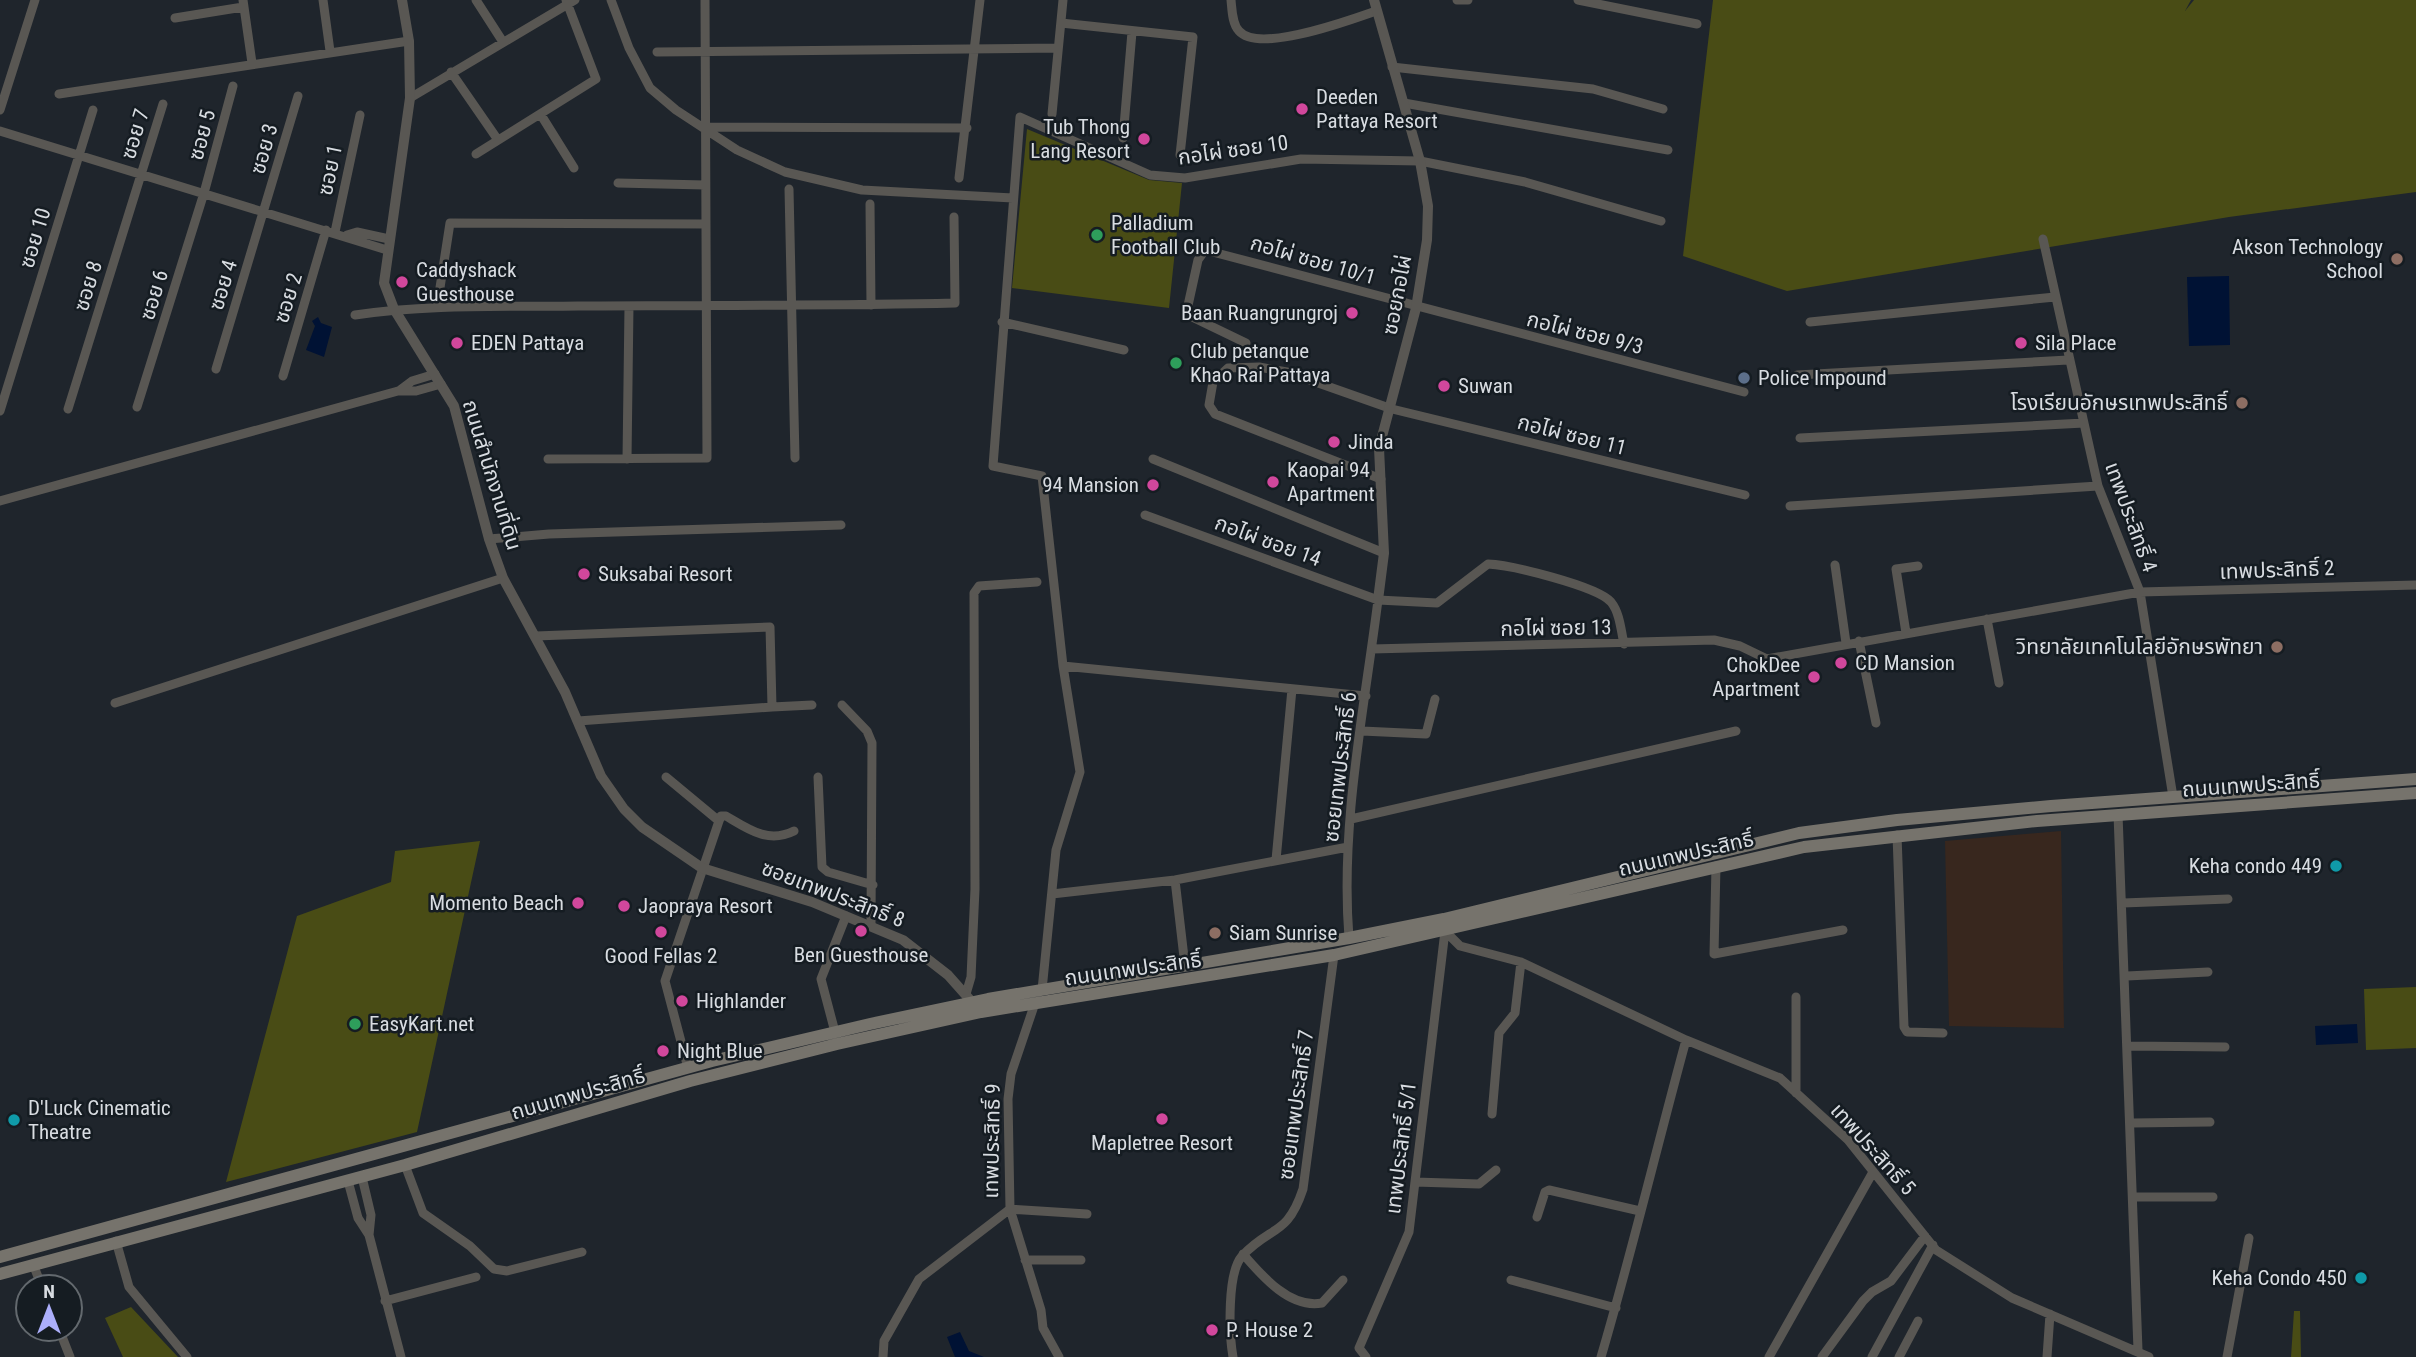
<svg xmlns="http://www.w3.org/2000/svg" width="2416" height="1357" font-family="'Roboto Condensed','Noto Sans Thai',sans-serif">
<rect width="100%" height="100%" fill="#1f252c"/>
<!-- commercial -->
<path fill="#38271e" d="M 2061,831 L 2064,1028 L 1949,1026 L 1945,841 Z"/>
<!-- green -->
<path fill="#494c15" d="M 1713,0 L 2191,0 L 2185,11 L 2194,0 L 2416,0 L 2416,192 L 2229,217 L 1787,291 L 1683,256 Z
M 1027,129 L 1149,180 L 1182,183 L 1169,308 L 1012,288 Z
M 480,841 L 417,1132 L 226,1182 L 297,916 L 391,882 L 395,851 Z
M 2416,987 L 2416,1048 L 2366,1050 L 2364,989 Z
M 131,1307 L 178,1357 L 123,1357 L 105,1318 Z
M 2294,1311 L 2300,1311 L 2301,1357 L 2291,1357 Z"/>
<!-- water -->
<path fill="#001234" d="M 2229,276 L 2230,345 L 2189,346 L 2187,277 Z
M 318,317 L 321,323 L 332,327 L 324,357 L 306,350 L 315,326 L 312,321 Z
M 2357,1024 L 2358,1043 L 2316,1045 L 2315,1026 Z
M 960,1332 L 969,1351 L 984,1357 L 955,1357 L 947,1337 Z"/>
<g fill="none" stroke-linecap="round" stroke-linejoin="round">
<!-- minor -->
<path stroke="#595753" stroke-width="9" d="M 243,0 L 252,63
M 323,0 L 330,51
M 476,0 L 503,42
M 611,0 L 629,48 L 650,88 L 676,110 L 737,150 L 785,172 L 862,190 L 1013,198
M 1231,0 C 1232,9 1232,24 1239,31 C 1259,54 1350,20 1376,11
M 1457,0 L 1468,0
M 1578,0 L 1697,24
M 175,18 L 243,7
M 1061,23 L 1193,37 L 1180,155
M 657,52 L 1058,48
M 1392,67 L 1593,89 L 1663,109
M 451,72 L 498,140
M 59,94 L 409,41
M 410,98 L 575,0
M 1404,103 L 1668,150
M 0,110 L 35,0
M 1052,114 L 1063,0
M 541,115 L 574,168
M 706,127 L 967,128
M 0,131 L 387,250
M 1123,138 L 1132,32
M 476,154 L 596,79 L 566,0
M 959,178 L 980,0
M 618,183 L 705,185
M 789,189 L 795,458
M 870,204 L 871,305
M 335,232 L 360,115
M 347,235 L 357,232 L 389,239
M 2043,239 L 2098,486 L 2140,592 L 2173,797
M 437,307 L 450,223 L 705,224
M 355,315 C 428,304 503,307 578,306 C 704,305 829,306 955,303 L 954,217
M 1002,322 L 1124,350
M 1810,322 L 2055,297
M 1246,343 L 1190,316 L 1187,310 L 1198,260 L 1205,250 L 1744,392
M 216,369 L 298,96
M 1797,375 L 2068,360
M 283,376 L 326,230
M 400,390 L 412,381 L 435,374
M 137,407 L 204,193 L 233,86
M 68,409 L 163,104
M 0,411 L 93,110
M 1800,438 L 2084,423
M 548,459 L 707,458 L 705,0
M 627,459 L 629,306
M 1153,459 L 1384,553
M 1381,479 L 1215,414 L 1209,405 L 1213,382 L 1228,368 L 1259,367 L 1287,372 L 1392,409 L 1745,495
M 0,501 L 398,391 L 416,391 L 441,384
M 1790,506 L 2098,486
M 1145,515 L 1378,600 L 1437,603 L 1488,564 C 1511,565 1597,586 1611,602 C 1620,613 1621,631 1624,644
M 489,539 L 549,534 L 841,525
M 1835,565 L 1846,643
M 1987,619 L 1999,683
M 1906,633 L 1896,569 L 1918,566
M 536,636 L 770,627 L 772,707 L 578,721
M 1859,641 L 1876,723
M 1372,649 L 1714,640 L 1740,646 L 1767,659 L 2140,592 L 2416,585
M 1063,666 L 1366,696
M 115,703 L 503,578
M 842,705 L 867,731 L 872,743 L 871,926
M 772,707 L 812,705
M 1362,731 L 1426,734 L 1435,699
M 666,777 L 719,821
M 818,777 L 822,867 L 828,872 L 873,885
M 2118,814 L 2138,1350
M 1351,819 L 1736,731
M 1897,835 L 1904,1027 L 1907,1032 L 1943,1033
M 1276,860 L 1292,689
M 1716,866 L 1714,954 L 1843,930
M 1175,880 L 1185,966
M 1052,894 L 1175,880 L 1348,847
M 2123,903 L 2228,899
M 1445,931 L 1460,946 L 1521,962 L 1686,1040 L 1780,1078 L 1848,1140 L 1936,1250 L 2012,1298 L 2149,1357
M 1349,938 C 1340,826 1364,711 1378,600
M 2127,976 L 2208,972
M 1042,990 L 1056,850 L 1080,772 L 1063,666 L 1042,476 L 993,466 L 1020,117 L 1150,175 L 1185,178 L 1301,159 L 1420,161 L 1525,182 L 1661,221
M 966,994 L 971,977 L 975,889 L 974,593 L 979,586 L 1037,582
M 1035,1003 L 1011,1074 L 1008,1099 L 1010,1209 L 1041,1310 L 1043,1328 L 1059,1357
M 835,1032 L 821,979 L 846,916
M 2129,1046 L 2225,1047
M 688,1068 L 665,981 L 719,821 L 721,816 L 726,816 C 748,829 768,844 794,831
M 1796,1093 L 1796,997
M 1492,1114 L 1499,1033 L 1515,1013 L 1521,962
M 2132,1123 L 2210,1122
M 405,1165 L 423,1213 L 470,1246 L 494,1269 L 507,1271 L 582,1252
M 362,1177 L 371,1215 L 369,1235
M 348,1181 L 358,1218 L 369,1235 L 401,1357
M 1415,1182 L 1479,1184 L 1496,1170
M 2135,1197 L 2213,1197
M 1010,1209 L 1087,1214
M 1537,1217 L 1545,1192 L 1549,1190 L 1640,1211
M 116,1241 L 129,1287 L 187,1357
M 1243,1254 C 1262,1276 1290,1309 1322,1303 L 1343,1280
M 1025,1260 L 1081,1260
M 33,1264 L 42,1287
M 1511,1280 L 1616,1308
M 385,1301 L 476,1277
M 59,1329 L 70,1357
M 883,1357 L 884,1341 L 919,1279 L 1010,1209
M 1233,1357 C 1229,1334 1227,1273 1242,1256 C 1271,1225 1287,1237 1303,1189 L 1334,955
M 1366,1357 L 1359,1348 L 1409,1232 L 1445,931
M 1601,1357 C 1632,1252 1657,1146 1686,1040
M 1769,1357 L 1873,1172
M 1822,1357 L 1863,1301 L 1872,1292 L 1891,1281 L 1925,1236
M 1872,1357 L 1933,1245
M 1899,1357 L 1918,1321
M 2047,1357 L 2050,1314
M 2227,1357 L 2249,1238"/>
<!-- tertiary -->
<path stroke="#595753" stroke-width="10" d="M 402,0 L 409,41 L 410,98 L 384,283 L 394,309 L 454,406 L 489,539 L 503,578 L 565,692 L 601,776 L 624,809 L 642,827 L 702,868 L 812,902 L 903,940 L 948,975 L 972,1002
M 1374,0 L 1420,161 L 1428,206 L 1427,240 L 1416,308 L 1379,448 L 1384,553 L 1378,600"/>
<!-- secondary -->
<path stroke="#76736c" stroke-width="12" d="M 0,1257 L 712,1061 L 870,1024 L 988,999 L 1349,938 L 1444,919 L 1799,833 L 1897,820 L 2051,806 L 2416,779
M 0,1274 L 405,1165 L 690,1081 L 837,1044 L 981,1012 L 1334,955 L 1804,847 L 2037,821 L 2416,793"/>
</g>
<!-- markers -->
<g fill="#d1479c" stroke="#151c22" stroke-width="2.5">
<circle cx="1302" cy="109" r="7"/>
<circle cx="1144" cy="139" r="7"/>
<circle cx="402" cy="282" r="7"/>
<circle cx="1352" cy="313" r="7"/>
<circle cx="457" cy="343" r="7"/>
<circle cx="2021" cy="343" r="7"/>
<circle cx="1444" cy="386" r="7"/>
<circle cx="1334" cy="442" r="7"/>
<circle cx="1273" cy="482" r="7"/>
<circle cx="1153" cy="485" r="7"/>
<circle cx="584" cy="574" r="7"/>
<circle cx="1841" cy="663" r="7"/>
<circle cx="1814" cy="677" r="7"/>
<circle cx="578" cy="903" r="7"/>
<circle cx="624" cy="906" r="7"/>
<circle cx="861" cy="931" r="7"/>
<circle cx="661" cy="932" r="7"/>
<circle cx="682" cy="1001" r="7"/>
<circle cx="663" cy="1051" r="7"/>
<circle cx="1162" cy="1119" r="7"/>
<circle cx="1212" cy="1330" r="7"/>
</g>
<g fill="#2e9e5b" stroke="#151c22" stroke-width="2.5">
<circle cx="1097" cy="235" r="7"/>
<circle cx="1176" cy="363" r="7"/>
<circle cx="355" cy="1024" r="7"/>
</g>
<g fill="#8d6e63" stroke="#151c22" stroke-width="2.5">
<circle cx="2397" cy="259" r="7"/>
<circle cx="2242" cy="403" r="7"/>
<circle cx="2277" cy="647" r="7"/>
<circle cx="1215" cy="933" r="7"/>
</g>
<circle fill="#5c6f8a" stroke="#151c22" stroke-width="2.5" cx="1744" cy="378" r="7"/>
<g fill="#0f9aa8" stroke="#151c22" stroke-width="2.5">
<circle cx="2336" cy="866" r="7"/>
<circle cx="14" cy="1120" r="7"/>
<circle cx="2361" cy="1278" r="7"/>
</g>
<g text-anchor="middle" stroke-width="5" stroke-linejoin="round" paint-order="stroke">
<!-- poi labels -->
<g font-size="21" fill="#d8dce1" stroke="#151c22" text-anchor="start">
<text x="1316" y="104">Deeden<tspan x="1316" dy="24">Pattaya Resort</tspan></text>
<text x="1130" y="134" text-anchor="end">Tub Thong<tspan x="1130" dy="24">Lang Resort</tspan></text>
<text x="1111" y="230">Palladium<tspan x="1111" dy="24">Football Club</tspan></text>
<text x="2383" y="254" text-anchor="end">Akson Technology<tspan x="2383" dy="24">School</tspan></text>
<text x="416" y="277">Caddyshack<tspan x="416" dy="24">Guesthouse</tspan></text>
<text x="1338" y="320" text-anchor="end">Baan Ruangrungroj</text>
<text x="471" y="350">EDEN Pattaya</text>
<text x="2035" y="350">Sila Place</text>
<text x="1190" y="358">Club petanque<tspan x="1190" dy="24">Khao Rai Pattaya</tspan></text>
<text x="1758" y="385">Police Impound</text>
<text x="1458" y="393">Suwan</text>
<text x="2228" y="410" text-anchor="end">โรงเรียนอักษรเทพประสิทธิ์</text>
<text x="1348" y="449">Jinda</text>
<text x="1287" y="477">Kaopai 94<tspan x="1287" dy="24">Apartment</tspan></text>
<text x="1139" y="492" text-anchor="end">94 Mansion</text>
<text x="598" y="581">Suksabai Resort</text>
<text x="2263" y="654" text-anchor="end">วิทยาลัยเทคโนโลยีอักษรพัทยา</text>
<text x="1855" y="670">CD Mansion</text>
<text x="1800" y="672" text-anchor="end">ChokDee<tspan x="1800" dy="24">Apartment</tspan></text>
<text x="2322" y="873" text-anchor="end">Keha condo 449</text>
<text x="564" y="910" text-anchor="end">Momento Beach</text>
<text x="638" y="913">Jaopraya Resort</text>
<text x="1229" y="940">Siam Sunrise</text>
<text x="861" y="962" text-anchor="middle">Ben Guesthouse</text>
<text x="661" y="963" text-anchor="middle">Good Fellas 2</text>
<text x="696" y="1008">Highlander</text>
<text x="369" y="1031">EasyKart.net</text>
<text x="677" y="1058">Night Blue</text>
<text x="28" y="1115">D'Luck Cinematic<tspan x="28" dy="24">Theatre</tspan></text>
<text x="1162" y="1150" text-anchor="middle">Mapletree Resort</text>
<text x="2347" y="1285" text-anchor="end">Keha Condo 450</text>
<text x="1226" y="1337">P. House 2</text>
</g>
<!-- street labels -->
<g font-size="21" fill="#d8dce1" stroke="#151c22">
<text transform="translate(135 134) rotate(-73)" y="7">ซอย 7</text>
<text transform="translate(202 135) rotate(-75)" y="7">ซอย 5</text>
<text transform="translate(264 149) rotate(-74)" y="7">ซอย 3</text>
<text transform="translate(1233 150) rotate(-8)" y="7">กอไผ่ ซอย 10</text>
<text transform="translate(330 170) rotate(-78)" y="7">ซอย 1</text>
<text transform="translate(35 238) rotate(-73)" y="7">ซอย 10</text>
<text transform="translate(1313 260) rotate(16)" y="7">กอไผ่ ซอย 10/1</text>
<text transform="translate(223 285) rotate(-73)" y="7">ซอย 4</text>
<text transform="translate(88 286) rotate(-73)" y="7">ซอย 8</text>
<text transform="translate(154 295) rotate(-73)" y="7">ซอย 6</text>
<text transform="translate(1397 295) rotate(-79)" y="7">ซอยกอไผ่</text>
<text transform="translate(288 298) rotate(-73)" y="7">ซอย 2</text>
<text transform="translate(1585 333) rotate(14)" y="7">กอไผ่ ซอย 9/3</text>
<text transform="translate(1572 435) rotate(14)" y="7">กอไผ่ ซอย 11</text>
<text transform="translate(492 475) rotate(73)" y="7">ถนนสำนักงานที่ดิน</text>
<text transform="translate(2131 517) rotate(70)" y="7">เทพประสิทธิ์ 4</text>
<text transform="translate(1268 541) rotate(20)" y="7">กอไผ่ ซอย 14</text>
<text transform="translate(2277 570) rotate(-2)" y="7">เทพประสิทธิ์ 2</text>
<text transform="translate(1556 628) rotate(-1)" y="7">กอไผ่ ซอย 13</text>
<text transform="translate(1340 767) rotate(-83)" y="7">ซอยเทพประสิทธิ์ 6</text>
<text transform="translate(2251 785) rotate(-4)" y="7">ถนนเทพประสิทธิ์</text>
<text transform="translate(1686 854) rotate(-13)" y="7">ถนนเทพประสิทธิ์</text>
<text transform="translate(833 894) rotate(21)" y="7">ซอยเทพประสิทธิ์ 8</text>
<text transform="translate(1133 969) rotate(-8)" y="7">ถนนเทพประสิทธิ์</text>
<text transform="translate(578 1094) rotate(-16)" y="7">ถนนเทพประสิทธิ์</text>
<text transform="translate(1296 1105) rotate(-82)" y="7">ซอยเทพประสิทธิ์ 7</text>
<text transform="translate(992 1141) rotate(-89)" y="7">เทพประสิทธิ์ 9</text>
<text transform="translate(1401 1148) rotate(-83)" y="7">เทพประสิทธิ์ 5/1</text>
<text transform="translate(1873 1149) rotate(48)" y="7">เทพประสิทธิ์ 5</text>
</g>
</g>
<!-- north arrow -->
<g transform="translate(49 1308)"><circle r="33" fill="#151c22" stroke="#63696e" stroke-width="2"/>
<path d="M0-5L12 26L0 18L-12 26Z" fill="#acaffb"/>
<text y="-10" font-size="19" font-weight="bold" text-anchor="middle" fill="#d8dce1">N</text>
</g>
</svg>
